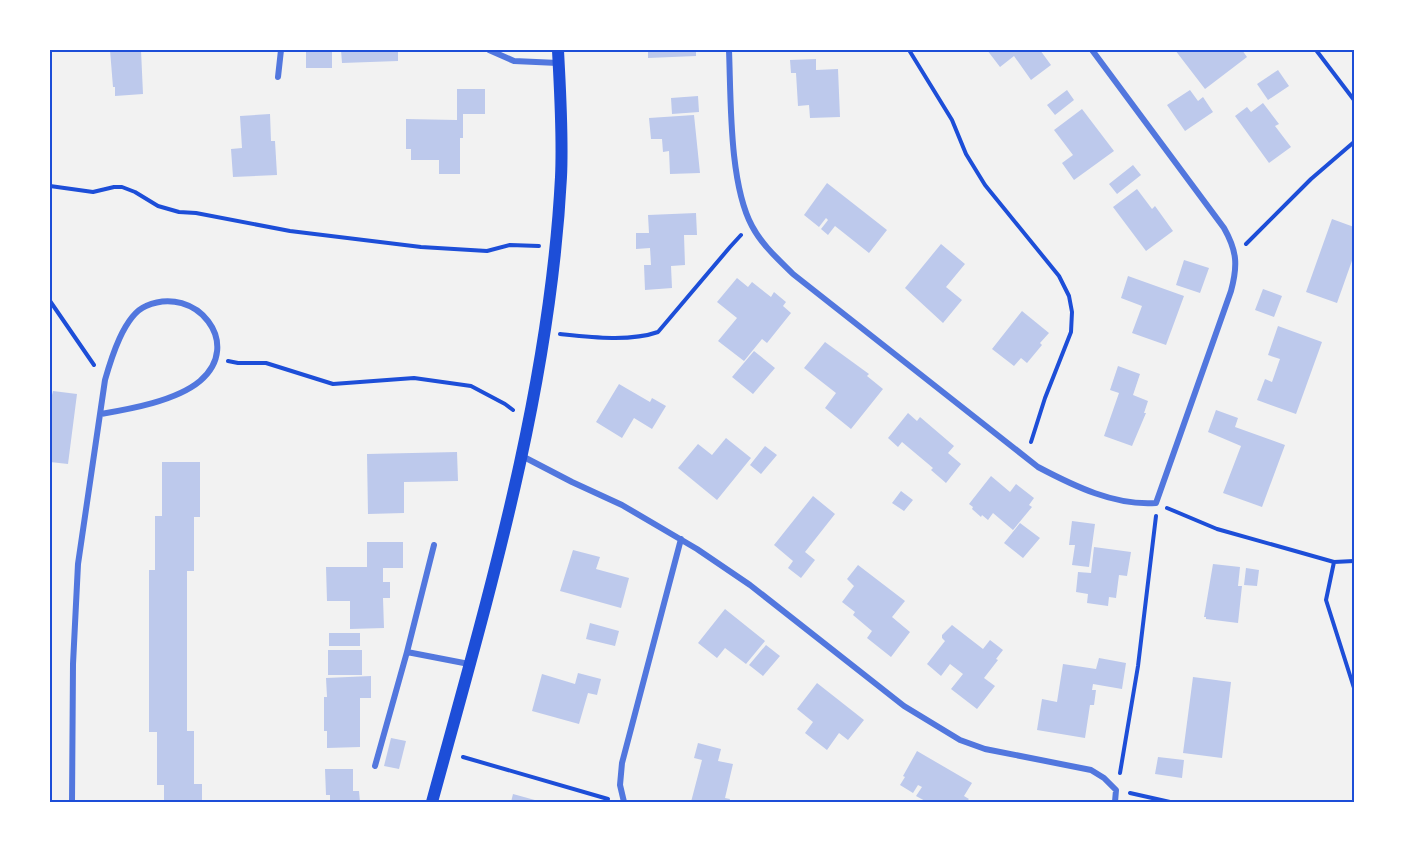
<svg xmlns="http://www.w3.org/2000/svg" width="1404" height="852" font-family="Montserrat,sans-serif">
<rect width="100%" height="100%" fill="#f2f2f2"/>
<!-- building -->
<path fill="#bdc9ec" d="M 110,50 L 141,50 L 143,94 L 115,96 L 115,87 L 113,87 Z
M 306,50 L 332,50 L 332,68 L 306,68 Z
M 341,50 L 398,50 L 398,61 L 342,63 Z
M 648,50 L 696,50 L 696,56 L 648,58 Z
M 987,50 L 1040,50 L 1051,65 L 1031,80 L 1014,56 L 1000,67 Z
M 1175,50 L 1242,50 L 1247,57 L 1205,89 Z
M 816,59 L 816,70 L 838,69 L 840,117 L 810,118 L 809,105 L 798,106 L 796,73 L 791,73 L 790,60 Z
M 1278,70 L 1289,86 L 1268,100 L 1257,84 Z
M 457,89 L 485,89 L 485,114 L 463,114 L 463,138 L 460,138 L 460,174 L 439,174 L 439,160 L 411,160 L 411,149 L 406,149 L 406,119 L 457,120 Z
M 1067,90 L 1074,100 L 1055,115 L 1047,105 Z
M 1190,90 L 1198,101 L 1203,97 L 1213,112 L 1185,131 L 1167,105 Z
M 698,96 L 699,112 L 672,114 L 671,98 Z
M 1263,103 L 1279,124 L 1275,126 L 1291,147 L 1269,163 L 1235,116 L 1247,107 L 1251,112 Z
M 1082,109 L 1114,151 L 1074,180 L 1062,163 L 1073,155 L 1054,130 Z
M 270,114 L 271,141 L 275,141 L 277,175 L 233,177 L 231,149 L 242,148 L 240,116 Z
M 694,115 L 700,173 L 670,174 L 669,151 L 663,152 L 662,139 L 651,139 L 649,118 Z
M 1133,165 L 1141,175 L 1117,194 L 1109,184 Z
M 827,183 L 887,230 L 869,253 L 835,226 L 828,235 L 821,229 L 828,220 L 826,218 L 819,227 L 804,215 Z
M 1137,189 L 1152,209 L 1155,206 L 1173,231 L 1146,251 L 1113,207 Z
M 696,213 L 697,235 L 684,235 L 685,265 L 671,266 L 672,288 L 645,290 L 644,265 L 651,265 L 650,248 L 636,249 L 636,233 L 649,233 L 648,215 Z
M 1332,219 L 1354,227 L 1354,255 L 1337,303 L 1306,292 Z
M 941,244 L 965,264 L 946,287 L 962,300 L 943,323 L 905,288 Z
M 1184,260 L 1209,268 L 1200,293 L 1176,285 Z
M 1128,276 L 1184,296 L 1166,345 L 1132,333 L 1142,306 L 1121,298 Z
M 737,278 L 748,287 L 752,282 L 771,297 L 774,292 L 786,302 L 783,306 L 791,313 L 767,343 L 762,339 L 744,361 L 718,341 L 737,318 L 717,302 Z
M 1263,289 L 1282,296 L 1274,317 L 1255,310 Z
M 1022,311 L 1049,333 L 1040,343 L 1042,345 L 1027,363 L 1021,358 L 1014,366 L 992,349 Z
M 1278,326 L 1322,342 L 1296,414 L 1257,400 L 1265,379 L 1272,382 L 1280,359 L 1268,355 Z
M 825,342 L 869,374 L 867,376 L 883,389 L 851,429 L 825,408 L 836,393 L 804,368 Z
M 754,351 L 775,368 L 753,394 L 732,377 Z
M 1118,366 L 1140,374 L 1133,395 L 1148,401 L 1144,413 L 1146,413 L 1132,446 L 1104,436 L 1119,393 L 1110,390 Z
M 619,384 L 650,402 L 652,398 L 666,406 L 652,429 L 634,418 L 622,438 L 596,422 Z
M 53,391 L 77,394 L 68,464 L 50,462 L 50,394 L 52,395 Z
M 1216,410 L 1238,418 L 1235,427 L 1285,445 L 1262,507 L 1223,493 L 1241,446 L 1208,432 Z
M 908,413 L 917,421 L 920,417 L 954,446 L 948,453 L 961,464 L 946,483 L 931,470 L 933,468 L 902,442 L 898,447 L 888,438 Z
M 726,438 L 751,458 L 717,500 L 678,468 L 698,444 L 712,455 Z
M 765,446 L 777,455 L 761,474 L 750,465 Z
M 457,452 L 458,481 L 404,482 L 404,513 L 368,514 L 367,454 Z
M 162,462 L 200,462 L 200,517 L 194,517 L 194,571 L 187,571 L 187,731 L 194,731 L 194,784 L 202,784 L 202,802 L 164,802 L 164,785 L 157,785 L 157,732 L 149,732 L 149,570 L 155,570 L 155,516 L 162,516 Z
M 991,476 L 1010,492 L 1016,484 L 1034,498 L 1029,505 L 1032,507 L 1013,530 L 993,513 L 988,520 L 982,515 L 981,517 L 972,509 L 973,507 L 969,504 Z
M 901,491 L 913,500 L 904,511 L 892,503 Z
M 813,496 L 835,514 L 805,552 L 815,560 L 801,578 L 788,568 L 793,561 L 774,545 Z
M 1072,521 L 1095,524 L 1089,567 L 1072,565 L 1075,545 L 1069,545 Z
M 1020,523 L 1040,538 L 1023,558 L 1004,543 Z
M 367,542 L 403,542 L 403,568 L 383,568 L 383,582 L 390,582 L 390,598 L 383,598 L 384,628 L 350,629 L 350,601 L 327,601 L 326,567 L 367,567 Z
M 1094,547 L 1131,552 L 1127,576 L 1119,575 L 1116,598 L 1109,597 L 1108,606 L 1087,603 L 1088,594 L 1076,592 L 1078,572 L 1091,573 Z
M 573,550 L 600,557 L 596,569 L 629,578 L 621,608 L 560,591 Z
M 1213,564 L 1240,567 L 1238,586 L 1242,586 L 1238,623 L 1206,619 L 1206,617 L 1204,617 Z
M 858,565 L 905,601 L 892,617 L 910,632 L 891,657 L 867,638 L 872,631 L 853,615 L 855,612 L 842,602 L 854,586 L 847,579 Z
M 1246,568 L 1259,570 L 1257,586 L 1244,585 Z
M 725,609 L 765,641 L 746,664 L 725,648 L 717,658 L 698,643 Z
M 590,623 L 619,631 L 615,646 L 586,639 Z
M 952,625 L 983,649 L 990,640 L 1003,650 L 996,659 L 998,660 L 984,678 L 995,686 L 977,709 L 951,689 L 963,674 L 950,664 L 941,676 L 927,664 L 945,641 L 942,638 L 942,635 Z
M 329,633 L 360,633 L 360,646 L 329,646 Z
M 766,645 L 780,656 L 763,676 L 749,665 Z
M 328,650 L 362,650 L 362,675 L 328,675 Z
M 1099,658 L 1126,663 L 1122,689 L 1093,684 L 1092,690 L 1096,690 L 1094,705 L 1090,705 L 1085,738 L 1037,730 L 1042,699 L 1057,702 L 1063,664 L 1096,669 Z
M 578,673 L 601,679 L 597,695 L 588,693 L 579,724 L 532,711 L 542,674 L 575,684 Z
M 371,676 L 371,698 L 360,698 L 360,747 L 327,748 L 327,731 L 324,731 L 324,697 L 327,697 L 326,678 Z
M 1193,677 L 1231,682 L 1222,758 L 1183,753 Z
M 817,683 L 864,720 L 848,740 L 839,733 L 827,750 L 805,733 L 813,722 L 797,709 Z
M 391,738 L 406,741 L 399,769 L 384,766 Z
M 698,743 L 721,749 L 718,761 L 733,764 L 725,798 L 730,799 L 729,802 L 691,802 L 702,760 L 694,758 Z
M 917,751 L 972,783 L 964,796 L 969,799 L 966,802 L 927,802 L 916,796 L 922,787 L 918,785 L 913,793 L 900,785 L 905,777 L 903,776 Z
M 1158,757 L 1184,760 L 1182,778 L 1155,774 Z
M 325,769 L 353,769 L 353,791 L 359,791 L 360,802 L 330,802 L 330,795 L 326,795 Z
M 513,794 L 542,802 L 511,802 Z"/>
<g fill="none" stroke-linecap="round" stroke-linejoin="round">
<!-- path -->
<path stroke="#1d4ed8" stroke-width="4" d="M 909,50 L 952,120 L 966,154 L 985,185 L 1059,276 L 1069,296 L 1072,312 L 1071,332 L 1045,398 L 1031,442
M 1316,50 L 1354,100
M 50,186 L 93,192 L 114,187 L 122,187 L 135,192 L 158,206 L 179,212 L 196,213 L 290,231 L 421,247 L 487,251 L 510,245 L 539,246
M 1246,244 L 1311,179 L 1354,142
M 50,301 L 94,365
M 560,334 C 589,337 630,342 658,332 L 730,247 L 741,235
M 228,361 L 238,363 L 266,363 L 333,384 L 414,378 L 471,386 L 505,404 L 513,410
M 1167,508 L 1217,529 L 1334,562
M 1354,561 L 1334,562 L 1326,600 L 1354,688
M 463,757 L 608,799
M 1120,773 L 1138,666 L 1156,516
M 1130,793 L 1170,802"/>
<!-- minor -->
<path stroke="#5277de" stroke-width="6" d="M 489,50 L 514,61 L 558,63
M 729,50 C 731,99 729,183 752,226 C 762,245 778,259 793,274 L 1038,467 C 1074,486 1115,506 1156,503 L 1231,291 C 1238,265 1237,251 1224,228 L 1092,50
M 278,77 L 281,50
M 522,456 L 572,482 L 622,505 L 697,549 L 750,585 L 904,706 L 960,740 L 985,749 L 1091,770 L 1104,778 L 1116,790 L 1115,802
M 407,652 L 434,545
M 375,766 L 407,652 L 469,664
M 72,802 L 73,664 L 78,564 L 105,380 C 111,359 124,315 146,306 C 196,284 244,344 200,381 C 176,401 130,409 101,414
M 624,802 L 620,785 L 622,763 L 681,539"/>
<!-- secondary -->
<path stroke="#1d4ed8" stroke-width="12" d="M 432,802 C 488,597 550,390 561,177 C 563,135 560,91 558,50"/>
</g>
<!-- border -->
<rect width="1404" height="852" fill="none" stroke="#ffffff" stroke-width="102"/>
<rect x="51" y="51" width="1302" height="750" fill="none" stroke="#1d4ed8" stroke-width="2"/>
</svg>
